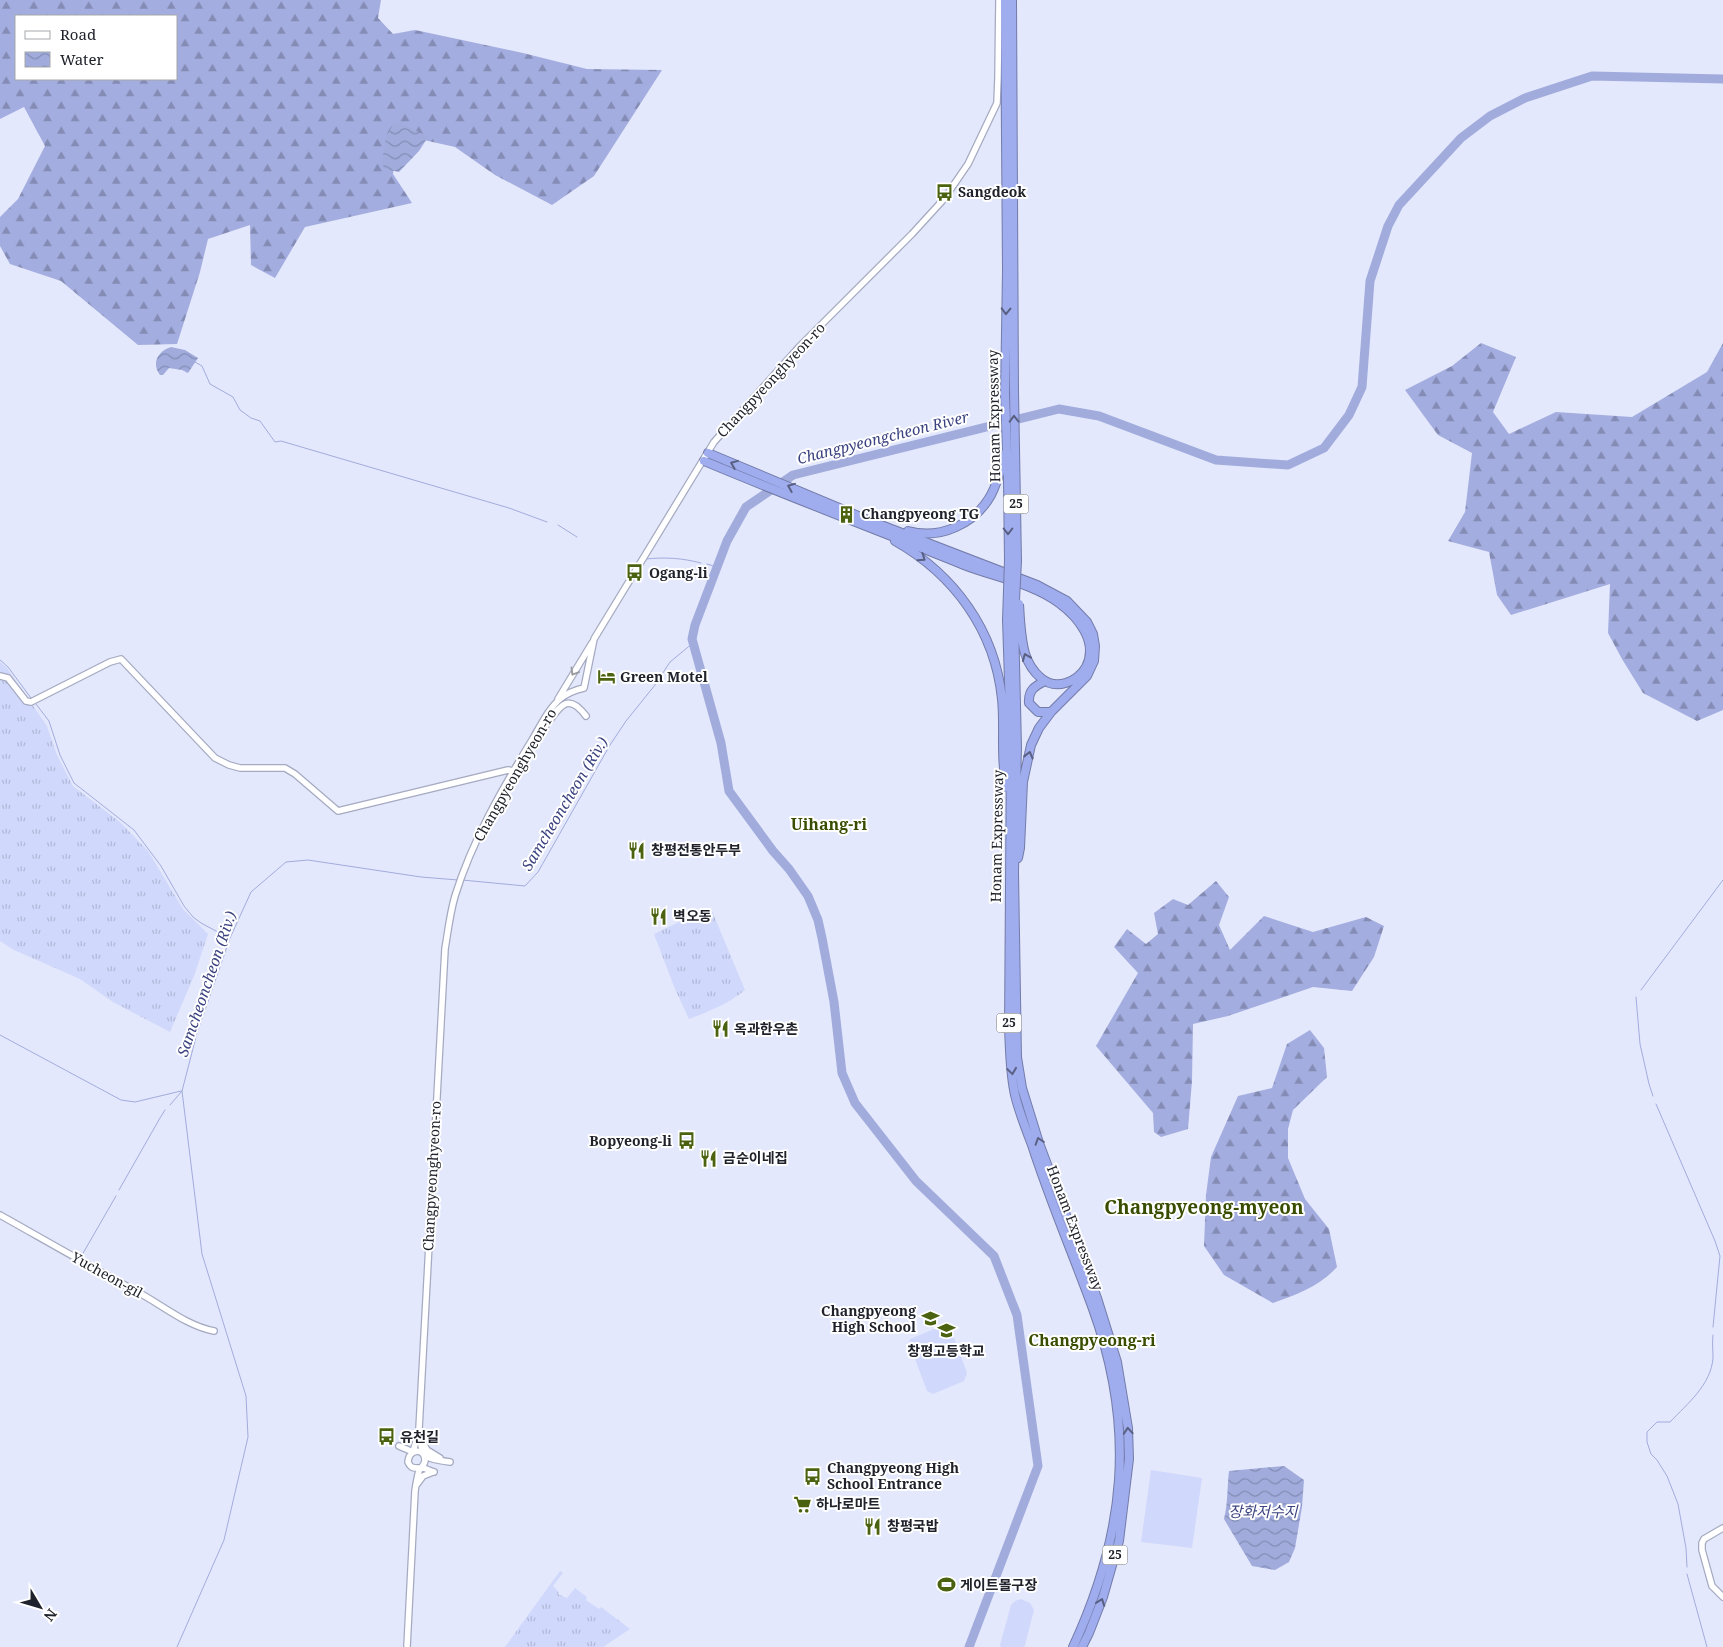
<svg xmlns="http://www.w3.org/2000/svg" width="1723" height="1647" font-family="'Noto Serif','Noto Sans KR',serif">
<defs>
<pattern id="grass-tufts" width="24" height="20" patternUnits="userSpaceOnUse" patternTransform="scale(1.25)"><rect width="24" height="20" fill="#d0d8fc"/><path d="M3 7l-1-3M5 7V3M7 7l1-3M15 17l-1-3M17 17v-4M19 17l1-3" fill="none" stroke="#b2b9d8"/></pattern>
<pattern id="forest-firs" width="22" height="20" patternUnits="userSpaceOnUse" patternTransform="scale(1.25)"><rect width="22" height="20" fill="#a3addf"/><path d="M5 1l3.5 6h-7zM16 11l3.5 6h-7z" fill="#848cb5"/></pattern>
<pattern id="water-waves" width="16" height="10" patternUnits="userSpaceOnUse" patternTransform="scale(1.25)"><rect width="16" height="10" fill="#a1acdd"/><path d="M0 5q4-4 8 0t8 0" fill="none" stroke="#838cb3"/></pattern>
</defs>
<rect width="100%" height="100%" fill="#e4e8fc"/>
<!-- grass -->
<path fill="url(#grass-tufts)" d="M 0,662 L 7,668 L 47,726 L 57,755 L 73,786 L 120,822 L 148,851 L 183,909 L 208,934 L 194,976 L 170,1032 L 113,1002 L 80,979 L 14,950 L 0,941 Z
M 702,911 L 712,911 L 745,990 C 728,1004 710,1011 689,1019 L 675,989 L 654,934 Z
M 560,1571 L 563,1573 L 553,1586 L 559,1592 L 558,1594 L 567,1598 L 575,1588 L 587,1597 L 586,1600 L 599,1609 L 601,1607 L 630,1629 L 603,1647 L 505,1647 Z"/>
<!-- forest -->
<path fill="url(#forest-firs)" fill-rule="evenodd" d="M 0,0 L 381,0 L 378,18 L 393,34 L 415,30 L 523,53 L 587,69 L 662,70 L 594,176 L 552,205 L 495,175 L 455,147 L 397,134 L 393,174 L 412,203 L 305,227 L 275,278 L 251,265 L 250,225 L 208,239 L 200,272 L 177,344 L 138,345 L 61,281 L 10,264 L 0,246 L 0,217 L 18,199 L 45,146 L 24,107 L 0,119 ZM 16,16 L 176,16 L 176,79 L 16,79 Z
M 1481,343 L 1516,357 L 1493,412 L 1509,434 L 1556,412 L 1632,417 L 1707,372 L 1723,343 L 1723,710 L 1697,721 L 1643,693 L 1622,659 L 1608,633 L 1610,584 L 1511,615 L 1497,595 L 1489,552 L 1448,541 L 1465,512 L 1472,453 L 1438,435 L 1405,390 L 1452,366 Z
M 1216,881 L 1229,897 L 1219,925 L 1230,950 L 1264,916 L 1313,932 L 1366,917 L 1384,926 L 1374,957 L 1352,991 L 1313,987 L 1228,1016 L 1193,1024 L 1192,1081 L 1188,1129 L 1161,1137 L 1154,1132 L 1153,1113 L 1096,1046 L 1138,973 L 1114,947 L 1127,929 L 1146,944 L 1158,934 L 1154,913 L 1173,899 L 1188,905 Z
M 1310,1030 L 1324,1048 L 1327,1077 L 1293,1110 L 1288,1129 L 1288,1158 L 1305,1199 L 1329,1229 L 1337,1267 C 1320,1286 1296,1295 1273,1303 L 1224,1275 L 1204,1246 L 1206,1195 L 1211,1157 L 1238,1096 L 1272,1088 L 1287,1044 Z"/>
<!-- garden -->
<path fill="#d0d8fc" d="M 944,1325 L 951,1329 L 967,1373 L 964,1381 L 933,1394 L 927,1391 L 909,1343 L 910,1339 Z
M 1151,1470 L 1202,1478 L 1192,1548 L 1141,1542 Z
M 1021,1599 L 1030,1603 L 1034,1610 L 1025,1645 L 1024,1647 L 1001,1647 L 1000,1645 L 1011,1605 L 1015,1601 Z"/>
<!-- water -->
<path fill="url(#water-waves)" d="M 394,123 L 402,123 L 428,137 L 419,151 L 399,172 L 385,169 L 383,166 L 382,162 L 386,137 Z
M 171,347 L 185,350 L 198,358 L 188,373 L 182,370 L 169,368 L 163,375 L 160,375 C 151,363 158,351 171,347 Z
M 1284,1466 L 1304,1480 L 1302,1507 L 1295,1548 L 1289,1562 L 1275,1570 L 1252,1566 L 1224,1519 C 1228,1503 1227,1487 1229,1471 Z"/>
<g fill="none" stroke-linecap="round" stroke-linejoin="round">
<!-- stream -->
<path stroke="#a1acdd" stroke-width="1" d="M 195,362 L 202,366 L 210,384 L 233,397 L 240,410 L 251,418 L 260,421 L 275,442 L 281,441 L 509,508 L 547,522
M 558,525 L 577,537
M 646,559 C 665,557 682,558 701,563
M 707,564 L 717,567
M 0,660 L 8,667 L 31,698
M 36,704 L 49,721 L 60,755 L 74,783 L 134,830 L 161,866 L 184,906 L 193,917 L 201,923 L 229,938
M 462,880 L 525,886 L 538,872 L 610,745 L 626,721 L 655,685 L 670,662 L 693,643
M 1641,990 L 1723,880
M 1636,997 L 1640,1044 L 1649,1084 L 1653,1096
M 0,1035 L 121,1100 L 135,1102 L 181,1091
M 1656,1104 L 1715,1241 L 1720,1256 L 1713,1327
M 170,1105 L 182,1091
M 119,1190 L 160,1118 L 165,1110
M 82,1255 L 116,1196
M 1687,1567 L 1686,1548 L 1678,1504 L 1667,1476 L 1657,1460 L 1651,1454 L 1647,1442 L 1647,1432 L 1657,1422 L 1670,1422 C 1687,1404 1711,1385 1713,1358 C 1713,1350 1712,1342 1713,1335
M 1687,1574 L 1707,1647
M 177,1647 L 224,1540 L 248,1437 L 246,1396 L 202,1254 L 182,1091 L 197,1033 L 230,938 L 251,892 L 286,862 L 308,860 L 421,877 L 458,880"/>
<!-- river -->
<path stroke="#a1acdd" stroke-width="9" d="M 969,1647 L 1038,1466 L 1017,1315 L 994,1256 L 916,1181 L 855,1103 L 842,1073 L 834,1002 L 822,938 L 818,920 L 808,896 L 789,869 L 773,851 L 729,791 L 721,743 L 692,639 L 695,625 L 727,541 L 746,507 L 793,475 L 1059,409 L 1099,416 L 1216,460 L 1288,465 L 1324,448 L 1349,415 L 1362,387 L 1370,281 L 1388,226 L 1399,205 L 1461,138 L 1490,116 L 1525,98 L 1592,76 L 1723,79"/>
<defs>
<path id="secondary" d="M 0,676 L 8,678 L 26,701 L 31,702 L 110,662 L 121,659 L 215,758 L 229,765 L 240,768 L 285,768 L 295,774 L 338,811 L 508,770 L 514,771
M 558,699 L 592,643
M 540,732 C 556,718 563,685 586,716
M 0,1215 C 48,1242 95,1269 143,1295 C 166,1308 188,1326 214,1331
M 422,1441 L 427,1450 L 440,1458
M 399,1446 L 413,1452 L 418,1434
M 450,1462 C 422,1458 422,1458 419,1429 L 445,949 C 448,931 450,913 455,896 C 472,841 502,789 532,740 C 540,727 548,709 560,699 C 567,693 575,690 584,688 L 594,639 L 714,442 L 800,346 L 912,234 L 944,199 L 968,164 L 997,103 L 998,78 L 999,0
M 417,1484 L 423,1476 L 433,1472
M 1723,1528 L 1704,1539 L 1702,1543 L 1702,1550 L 1712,1586 L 1723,1597
M 407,1647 L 415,1491 C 416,1484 417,1477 419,1471 C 421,1467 425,1465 425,1460 C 425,1448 409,1448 408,1462 C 411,1469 414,1468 422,1468 C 426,1468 430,1471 434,1472"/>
<path id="highway" d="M 1005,0 L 1007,271 L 1005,394 L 1008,482 L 1009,560
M 1012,0 L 1014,391 L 1017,561
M 708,453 L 868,520 L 1037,585 L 1067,601 L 1087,622 L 1093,634 L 1095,646 L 1094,661 L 1087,676 L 1051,712 L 1039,728 L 1031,745 L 1023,782 L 1020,848 L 1018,858
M 704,461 C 790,497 877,530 964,565 C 995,577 1032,583 1059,603 C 1078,617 1099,642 1086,667 C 1077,682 1056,691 1041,678 C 1023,663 1022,642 1020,620
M 908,531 C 940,540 975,524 991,495 C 998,482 1001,468 1005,454
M 895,541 C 955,575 995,631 1002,699 C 1005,728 1000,758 1007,787
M 1007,620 L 1011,742 L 1009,1027 C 1010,1049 1010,1073 1015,1095 C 1019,1112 1026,1129 1032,1145 C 1050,1201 1073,1254 1093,1309 C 1136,1428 1126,1533 1073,1647
M 1014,620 L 1017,747 L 1014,872 L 1017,1057 L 1022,1088 L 1039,1143 L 1097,1298 L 1117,1362 L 1128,1428 L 1129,1459 L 1119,1541 L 1103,1597 L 1089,1633 L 1082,1647
M 1045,681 C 1035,686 1028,690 1029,703 L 1038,712 L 1051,712"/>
</defs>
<!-- secondary casing -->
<use href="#secondary" stroke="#a5aac1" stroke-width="8"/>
<!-- highway casing -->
<use href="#highway" stroke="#737ca9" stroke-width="10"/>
<!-- secondary -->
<use href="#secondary" stroke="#fff" stroke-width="5.5"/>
<!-- highway -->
<use href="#highway" stroke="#9faced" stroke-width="8"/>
<defs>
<path id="highway-bridge" d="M 1019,604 L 1020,620
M 1007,620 L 1009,560
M 1014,620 L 1017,561"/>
</defs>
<!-- highway-bridge casing -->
<use href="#highway-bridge" stroke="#737ca9" stroke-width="10" stroke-linecap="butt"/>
<!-- highway-bridge -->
<use href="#highway-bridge" stroke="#9faced" stroke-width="8"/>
</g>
<!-- one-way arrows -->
<defs><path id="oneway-chevron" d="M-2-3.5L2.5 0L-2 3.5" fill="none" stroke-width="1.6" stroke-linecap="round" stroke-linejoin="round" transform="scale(1.25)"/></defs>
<g stroke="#596082">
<use href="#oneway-chevron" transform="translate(1006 311) rotate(91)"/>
<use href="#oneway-chevron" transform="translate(1014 419) rotate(-91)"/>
<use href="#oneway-chevron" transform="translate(734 464) rotate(-158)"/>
<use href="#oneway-chevron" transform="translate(791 487) rotate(-158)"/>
<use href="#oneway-chevron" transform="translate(1008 531) rotate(90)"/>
<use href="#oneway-chevron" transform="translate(922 558) rotate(35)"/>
<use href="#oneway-chevron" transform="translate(1026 657) rotate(-112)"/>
<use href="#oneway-chevron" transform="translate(1029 755) rotate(-76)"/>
<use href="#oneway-chevron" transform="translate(1012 1071) rotate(82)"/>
<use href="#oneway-chevron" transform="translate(1039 1141) rotate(-108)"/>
<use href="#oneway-chevron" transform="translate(1128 1431) rotate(-94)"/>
<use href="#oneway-chevron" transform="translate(1101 1602) rotate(-70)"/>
</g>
<use stroke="#9b9ca0" href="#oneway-chevron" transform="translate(574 672) rotate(121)"/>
<!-- icons -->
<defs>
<symbol id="bus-bare" viewBox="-9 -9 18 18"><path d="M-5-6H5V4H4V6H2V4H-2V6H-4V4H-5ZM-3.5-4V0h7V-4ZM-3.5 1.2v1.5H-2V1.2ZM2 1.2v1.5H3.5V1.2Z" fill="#4b6311" stroke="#fff" stroke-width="2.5" paint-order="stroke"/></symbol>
<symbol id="building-bare" viewBox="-9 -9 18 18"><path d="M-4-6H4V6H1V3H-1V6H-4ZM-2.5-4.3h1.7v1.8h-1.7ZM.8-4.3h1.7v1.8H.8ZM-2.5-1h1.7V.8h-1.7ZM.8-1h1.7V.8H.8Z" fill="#4b6311" stroke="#fff" stroke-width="2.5" paint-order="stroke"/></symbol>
<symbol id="hotel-bare" viewBox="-9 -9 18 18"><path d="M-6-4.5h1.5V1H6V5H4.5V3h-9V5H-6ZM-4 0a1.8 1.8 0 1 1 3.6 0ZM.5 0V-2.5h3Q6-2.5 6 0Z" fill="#4b6311" stroke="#fff" stroke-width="2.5" paint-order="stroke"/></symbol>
<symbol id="restaurant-bare" viewBox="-9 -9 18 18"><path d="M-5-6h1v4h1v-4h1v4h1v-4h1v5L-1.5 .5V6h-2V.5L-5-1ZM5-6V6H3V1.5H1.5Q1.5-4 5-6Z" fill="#4b6311" stroke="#fff" stroke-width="2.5" paint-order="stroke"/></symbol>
<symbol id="school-bare" viewBox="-9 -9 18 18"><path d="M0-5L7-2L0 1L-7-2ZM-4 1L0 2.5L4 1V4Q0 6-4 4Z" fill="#4b6311" stroke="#fff" stroke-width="2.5" paint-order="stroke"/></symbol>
<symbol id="supermarket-bare" viewBox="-9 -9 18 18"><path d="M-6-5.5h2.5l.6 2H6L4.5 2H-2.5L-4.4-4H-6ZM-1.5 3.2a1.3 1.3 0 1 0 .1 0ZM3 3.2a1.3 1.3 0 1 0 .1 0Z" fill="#4b6311" stroke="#fff" stroke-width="2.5" paint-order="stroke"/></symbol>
<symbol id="stadium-bare" viewBox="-9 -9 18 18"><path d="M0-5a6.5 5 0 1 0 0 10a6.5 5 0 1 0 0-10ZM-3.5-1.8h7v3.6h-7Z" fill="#4b6311" stroke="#fff" stroke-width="2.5" paint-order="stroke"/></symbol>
</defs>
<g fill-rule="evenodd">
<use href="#bus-bare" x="932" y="180" width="25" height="25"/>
<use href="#building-bare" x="834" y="502" width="25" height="25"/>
<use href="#bus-bare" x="622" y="560" width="25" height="25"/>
<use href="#hotel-bare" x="594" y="664" width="25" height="25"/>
<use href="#restaurant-bare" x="624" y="838" width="25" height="25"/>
<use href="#restaurant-bare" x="646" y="904" width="25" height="25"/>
<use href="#restaurant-bare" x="708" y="1016" width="25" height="25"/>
<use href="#bus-bare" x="674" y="1128" width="25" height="25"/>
<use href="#restaurant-bare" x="696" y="1146" width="25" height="25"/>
<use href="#school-bare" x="918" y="1306" width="25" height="25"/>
<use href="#school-bare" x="934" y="1318" width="25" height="25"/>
<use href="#bus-bare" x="374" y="1424" width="25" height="25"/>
<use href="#bus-bare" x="800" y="1464" width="25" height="25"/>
<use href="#supermarket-bare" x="790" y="1492" width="25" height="25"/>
<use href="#restaurant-bare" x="860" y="1514" width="25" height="25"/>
<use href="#stadium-bare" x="934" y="1572" width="25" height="25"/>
</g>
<g text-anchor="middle" stroke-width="4" stroke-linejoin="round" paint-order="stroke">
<!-- shield labels -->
<g fill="#fff" stroke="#63646b" stroke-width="1">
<rect x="1003.5" y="494.5" width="25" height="19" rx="4"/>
<rect x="996.5" y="1013.5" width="25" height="19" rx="4"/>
<rect x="1102.5" y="1545.5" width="25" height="19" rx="4"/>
</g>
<g font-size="12" font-weight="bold" fill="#20222b">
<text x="1016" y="508">25</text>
<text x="1009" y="1027">25</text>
<text x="1115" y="1559">25</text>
</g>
<!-- poi labels -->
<g font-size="14" font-weight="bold" fill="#20222b" stroke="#fff" text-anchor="start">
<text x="958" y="197">Sangdeok</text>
<text x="861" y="519">Changpyeong TG</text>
<text x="649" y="578">Ogang-li</text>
<text x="620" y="682">Green Motel</text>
<text x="651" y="855">창평전통안두부</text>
<text x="673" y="921">벽오동</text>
<text x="734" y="1034">옥과한우촌</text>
<text x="672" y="1146" text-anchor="end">Bopyeong-li</text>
<text x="723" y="1163">금순이네집</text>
<text x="916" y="1316" text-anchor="end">Changpyeong<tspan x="916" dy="16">High School</tspan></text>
<text x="946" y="1356" text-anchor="middle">창평고등학교</text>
<text x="400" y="1442">유천길</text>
<text x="827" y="1473">Changpyeong High<tspan x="827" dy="16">School Entrance</tspan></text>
<text x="816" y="1509">하나로마트</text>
<text x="887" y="1531">창평국밥</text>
<text x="960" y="1590">게이트볼구장</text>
</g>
<!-- street labels -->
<g font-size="14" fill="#20222b" stroke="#fff">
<text transform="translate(771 380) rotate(-47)" y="5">Changpyeonghyeon-ro</text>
<text transform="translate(994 416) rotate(-91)" y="5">Honam Expressway</text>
<text transform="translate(515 775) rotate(-60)" y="5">Changpyeonghyeon-ro</text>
<text transform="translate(997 836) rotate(-89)" y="5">Honam Expressway</text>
<text transform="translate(432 1176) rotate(-87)" y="5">Changpyeonghyeon-ro</text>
<text transform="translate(1075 1228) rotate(69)" y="5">Honam Expressway</text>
<text transform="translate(107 1275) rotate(29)" y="5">Yucheon-gil</text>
</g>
<!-- water labels -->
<g font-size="15" font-style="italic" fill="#3b4380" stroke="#fff">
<text transform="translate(883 438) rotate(-14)" y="5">Changpyeongcheon River</text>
<text transform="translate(565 804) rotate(-59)" y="5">Samcheoncheon (Riv.)</text>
<text transform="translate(207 984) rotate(-71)" y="5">Samcheoncheon (Riv.)</text>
<text x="1263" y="1517">장화저수지</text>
</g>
<!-- quarter labels -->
<g font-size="16" font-weight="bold" fill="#384d00" stroke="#fff">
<text x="829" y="830">Uihang-ri</text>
<text x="1092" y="1346">Changpyeong-ri</text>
</g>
<!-- district labels -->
<g font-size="19" font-weight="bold" fill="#384d00" stroke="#fff">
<text x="1204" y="1214">Changpyeong-myeon</text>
</g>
</g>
<!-- legend -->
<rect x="15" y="15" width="162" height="65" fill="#ffffff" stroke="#a6a7aa"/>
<rect x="25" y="31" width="25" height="8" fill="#ffffff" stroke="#a6a7aa"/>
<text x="60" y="40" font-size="15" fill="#20222b">Road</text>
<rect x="25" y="52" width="25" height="15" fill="url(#water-waves)" stroke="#a6a7aa"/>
<text x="60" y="65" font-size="15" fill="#20222b">Water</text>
<!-- north arrow -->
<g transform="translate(40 1607) rotate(128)" stroke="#ffffff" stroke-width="4" paint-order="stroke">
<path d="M0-4L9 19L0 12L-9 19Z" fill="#20222b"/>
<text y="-8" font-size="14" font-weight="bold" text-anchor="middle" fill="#20222b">N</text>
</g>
</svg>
